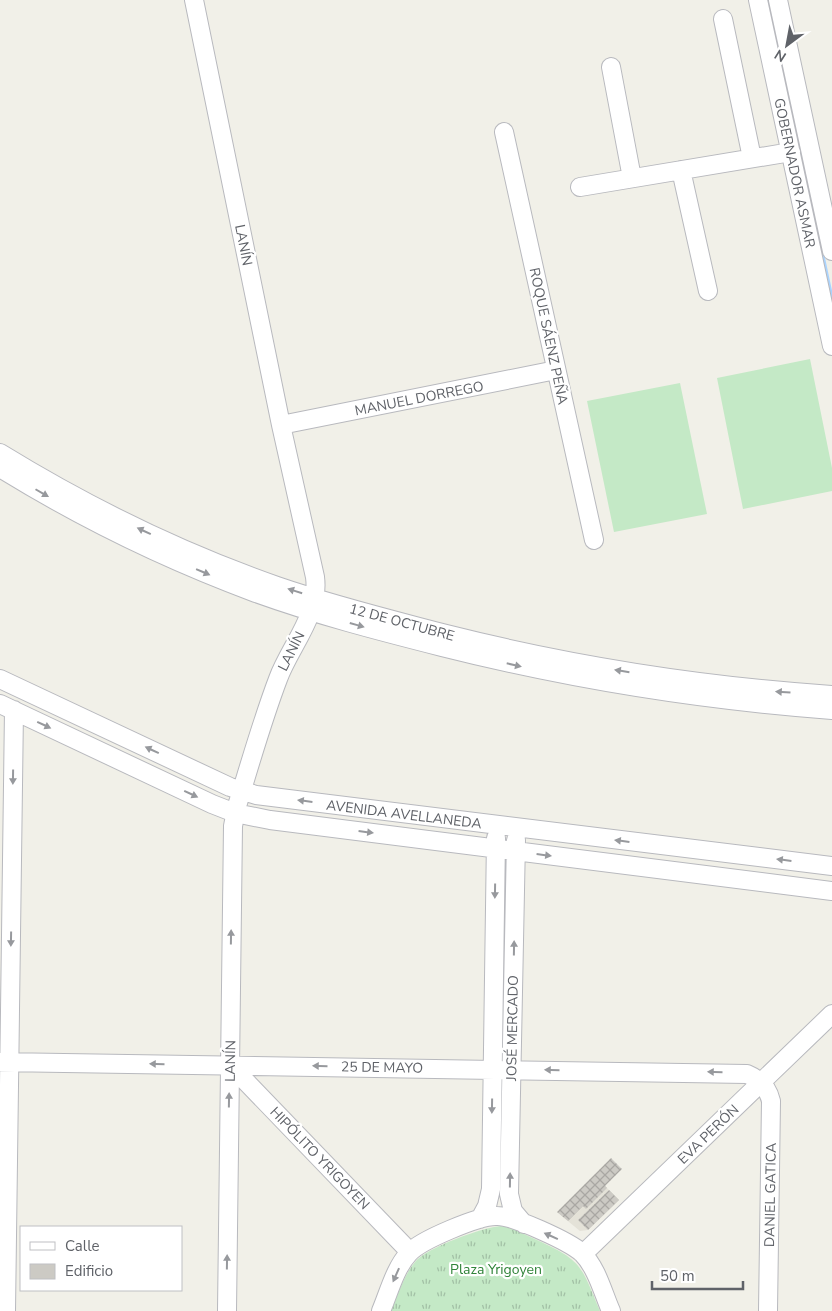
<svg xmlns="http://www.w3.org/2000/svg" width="832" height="1311" font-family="'Nunito Sans',sans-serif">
<defs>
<pattern id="grass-tufts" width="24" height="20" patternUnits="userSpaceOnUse" patternTransform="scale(1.25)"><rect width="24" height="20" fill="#c4e9c6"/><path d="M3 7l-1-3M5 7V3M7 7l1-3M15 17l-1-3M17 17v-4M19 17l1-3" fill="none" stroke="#a2c0a5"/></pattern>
<pattern id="building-cross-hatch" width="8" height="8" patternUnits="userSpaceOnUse" patternTransform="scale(1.25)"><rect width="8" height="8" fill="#cccac4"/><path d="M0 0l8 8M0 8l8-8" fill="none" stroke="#a9a7a3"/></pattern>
</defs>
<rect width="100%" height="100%" fill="#f1f0e8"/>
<!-- education -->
<path fill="#e4e2d8" d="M 594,1175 L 619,1200 L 588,1230 L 580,1231 L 557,1212 Z"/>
<!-- grass -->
<path fill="url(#grass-tufts)" d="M 501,1226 C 514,1228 525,1235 537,1240 C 583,1261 581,1266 600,1311 L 391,1311 C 398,1295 404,1275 415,1262 C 426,1248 483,1227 501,1226 Z"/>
<!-- garden -->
<path fill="#c4e9c6" d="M 810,359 L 832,468 L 832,491 L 743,509 L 717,378 Z
M 680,383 L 707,514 L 614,532 L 587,401 Z"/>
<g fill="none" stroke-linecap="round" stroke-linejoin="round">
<!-- stream -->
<path stroke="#aad4ff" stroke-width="4" d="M 768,0 L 832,300"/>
</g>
<!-- building -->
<path fill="url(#building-cross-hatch)" d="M 611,1158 L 622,1169 L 605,1186 L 607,1188 L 586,1209 L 583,1206 L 568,1221 L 557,1212 Z
M 609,1190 L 619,1200 L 588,1230 L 578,1220 Z"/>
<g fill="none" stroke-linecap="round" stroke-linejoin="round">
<defs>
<path id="minor" d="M 194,0 L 281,425 L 315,577 C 320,615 290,646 278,679 C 262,721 250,764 237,806 L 233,826 L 227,1311
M 758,0 L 832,346
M 778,0 L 832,251
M 723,19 L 752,158
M 611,67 L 632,178
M 504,132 L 594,540
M 681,170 L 708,291
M 580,187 L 791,152
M 281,425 L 556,370
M 0,453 C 88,507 180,552 277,586 C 332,605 389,619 446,634 C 573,666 701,686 832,695
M 0,468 C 81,518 167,560 256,593 C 317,615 379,631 442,647 C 573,680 698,700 832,710
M 0,679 L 230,787 L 256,795 L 832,866
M 0,704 L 212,804 L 235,813 L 270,820 L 832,891
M 516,840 L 509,1194 L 513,1211 L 524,1224
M 0,1062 L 747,1074 C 759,1079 768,1088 771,1101 L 768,1311
M 230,1065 L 410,1252
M 480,1219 L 487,1206 L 491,1189 L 496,838
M 583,1254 L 832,1014
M 6,1311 L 14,710
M 381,1311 C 389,1292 395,1268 409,1253 C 421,1240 478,1216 496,1216 C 512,1215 570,1242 582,1253 C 597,1268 603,1293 611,1311"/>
</defs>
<!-- minor casing -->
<use href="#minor" stroke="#b8b9be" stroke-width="20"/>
<!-- minor -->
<use href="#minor" stroke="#fff" stroke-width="18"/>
</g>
<!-- one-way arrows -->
<defs><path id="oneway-solid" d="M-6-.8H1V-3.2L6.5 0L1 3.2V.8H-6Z" transform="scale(1.25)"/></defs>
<g fill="#97999d">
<use href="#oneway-solid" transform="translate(42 493) rotate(30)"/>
<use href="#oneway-solid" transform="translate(144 531) rotate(-155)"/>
<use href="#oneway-solid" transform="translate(203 572) rotate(23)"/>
<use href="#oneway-solid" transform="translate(295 591) rotate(-163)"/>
<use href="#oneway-solid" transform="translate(357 625) rotate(16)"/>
<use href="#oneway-solid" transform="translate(514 665) rotate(13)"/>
<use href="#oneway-solid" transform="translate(622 671) rotate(-171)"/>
<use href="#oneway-solid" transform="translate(783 692) rotate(-176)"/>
<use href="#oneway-solid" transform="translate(44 725) rotate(25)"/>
<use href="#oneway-solid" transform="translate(152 750) rotate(-155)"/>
<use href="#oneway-solid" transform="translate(13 777) rotate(91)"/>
<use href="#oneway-solid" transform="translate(191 794) rotate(25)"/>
<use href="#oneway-solid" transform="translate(305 801) rotate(-173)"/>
<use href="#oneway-solid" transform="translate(366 832) rotate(7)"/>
<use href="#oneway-solid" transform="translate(622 841) rotate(-173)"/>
<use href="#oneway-solid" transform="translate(544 855) rotate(7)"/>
<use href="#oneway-solid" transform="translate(784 860) rotate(-173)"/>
<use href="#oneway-solid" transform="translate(495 891) rotate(91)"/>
<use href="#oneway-solid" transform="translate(231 937) rotate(-89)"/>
<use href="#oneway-solid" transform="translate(11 939) rotate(91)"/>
<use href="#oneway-solid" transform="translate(514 948) rotate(-89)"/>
<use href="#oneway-solid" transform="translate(157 1064) rotate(-179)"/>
<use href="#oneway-solid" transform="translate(320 1066) rotate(-179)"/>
<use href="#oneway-solid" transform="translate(552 1070) rotate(-179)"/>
<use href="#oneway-solid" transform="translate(715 1072) rotate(-179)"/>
<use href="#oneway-solid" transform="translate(229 1100) rotate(-89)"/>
<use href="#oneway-solid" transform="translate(492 1106) rotate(91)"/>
<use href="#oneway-solid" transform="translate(510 1180) rotate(-89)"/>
<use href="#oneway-solid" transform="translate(551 1236) rotate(-156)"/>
<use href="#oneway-solid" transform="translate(227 1262) rotate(-89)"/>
<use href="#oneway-solid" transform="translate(396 1275) rotate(114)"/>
</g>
<g text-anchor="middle" stroke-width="4.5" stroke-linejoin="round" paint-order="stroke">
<!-- street labels -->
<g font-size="14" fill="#5f6268" stroke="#fff">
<text transform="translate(795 173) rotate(78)" y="5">GOBERNADOR ASMAR</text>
<text transform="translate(244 245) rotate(79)" y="5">LANÍN</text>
<text transform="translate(549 336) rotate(78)" y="5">ROQUE SÁENZ PEÑA</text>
<text transform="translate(419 398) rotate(-11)" y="5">MANUEL DORREGO</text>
<text transform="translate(402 622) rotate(15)" y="5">12 DE OCTUBRE</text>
<text transform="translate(291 651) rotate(-63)" y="5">LANÍN</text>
<text transform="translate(404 814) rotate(7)" y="5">AVENIDA AVELLANEDA</text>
<text transform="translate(512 1028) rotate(-89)" y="5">JOSÉ MERCADO</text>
<text transform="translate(230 1061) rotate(-89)" y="5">LANÍN</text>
<text transform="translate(382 1067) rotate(1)" y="5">25 DE MAYO</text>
<text transform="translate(708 1134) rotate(-44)" y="5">EVA PERÓN</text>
<text transform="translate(320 1158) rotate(46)" y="5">HIPÓLITO YRIGOYEN</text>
<text transform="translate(770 1195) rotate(-89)" y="5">DANIEL GATICA</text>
</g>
<!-- park labels -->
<g font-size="14" fill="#31843a" stroke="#fff">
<text x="496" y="1274">Plaza Yrigoyen</text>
</g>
</g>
<!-- legend -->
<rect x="20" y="1226" width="162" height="65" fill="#ffffff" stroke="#bfc0c3"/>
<rect x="30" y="1242" width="25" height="8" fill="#ffffff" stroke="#bfc0c3"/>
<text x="65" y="1251" font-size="15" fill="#5f6268">Calle</text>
<rect x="30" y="1264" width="25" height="15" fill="#cccac4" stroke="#bfc0c3"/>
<text x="65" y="1276" font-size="15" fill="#5f6268">Edificio</text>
<!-- north arrow -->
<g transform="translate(787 45) rotate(212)" stroke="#ffffff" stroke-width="4" paint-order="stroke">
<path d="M0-4L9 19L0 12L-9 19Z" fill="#5f6268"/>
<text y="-8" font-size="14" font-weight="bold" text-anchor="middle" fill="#5f6268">N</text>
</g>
<!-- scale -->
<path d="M652 1281v8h91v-8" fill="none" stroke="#5f6268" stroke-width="2.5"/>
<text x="660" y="1281" font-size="15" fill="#5f6268" stroke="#ffffff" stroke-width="4" paint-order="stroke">50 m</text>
</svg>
